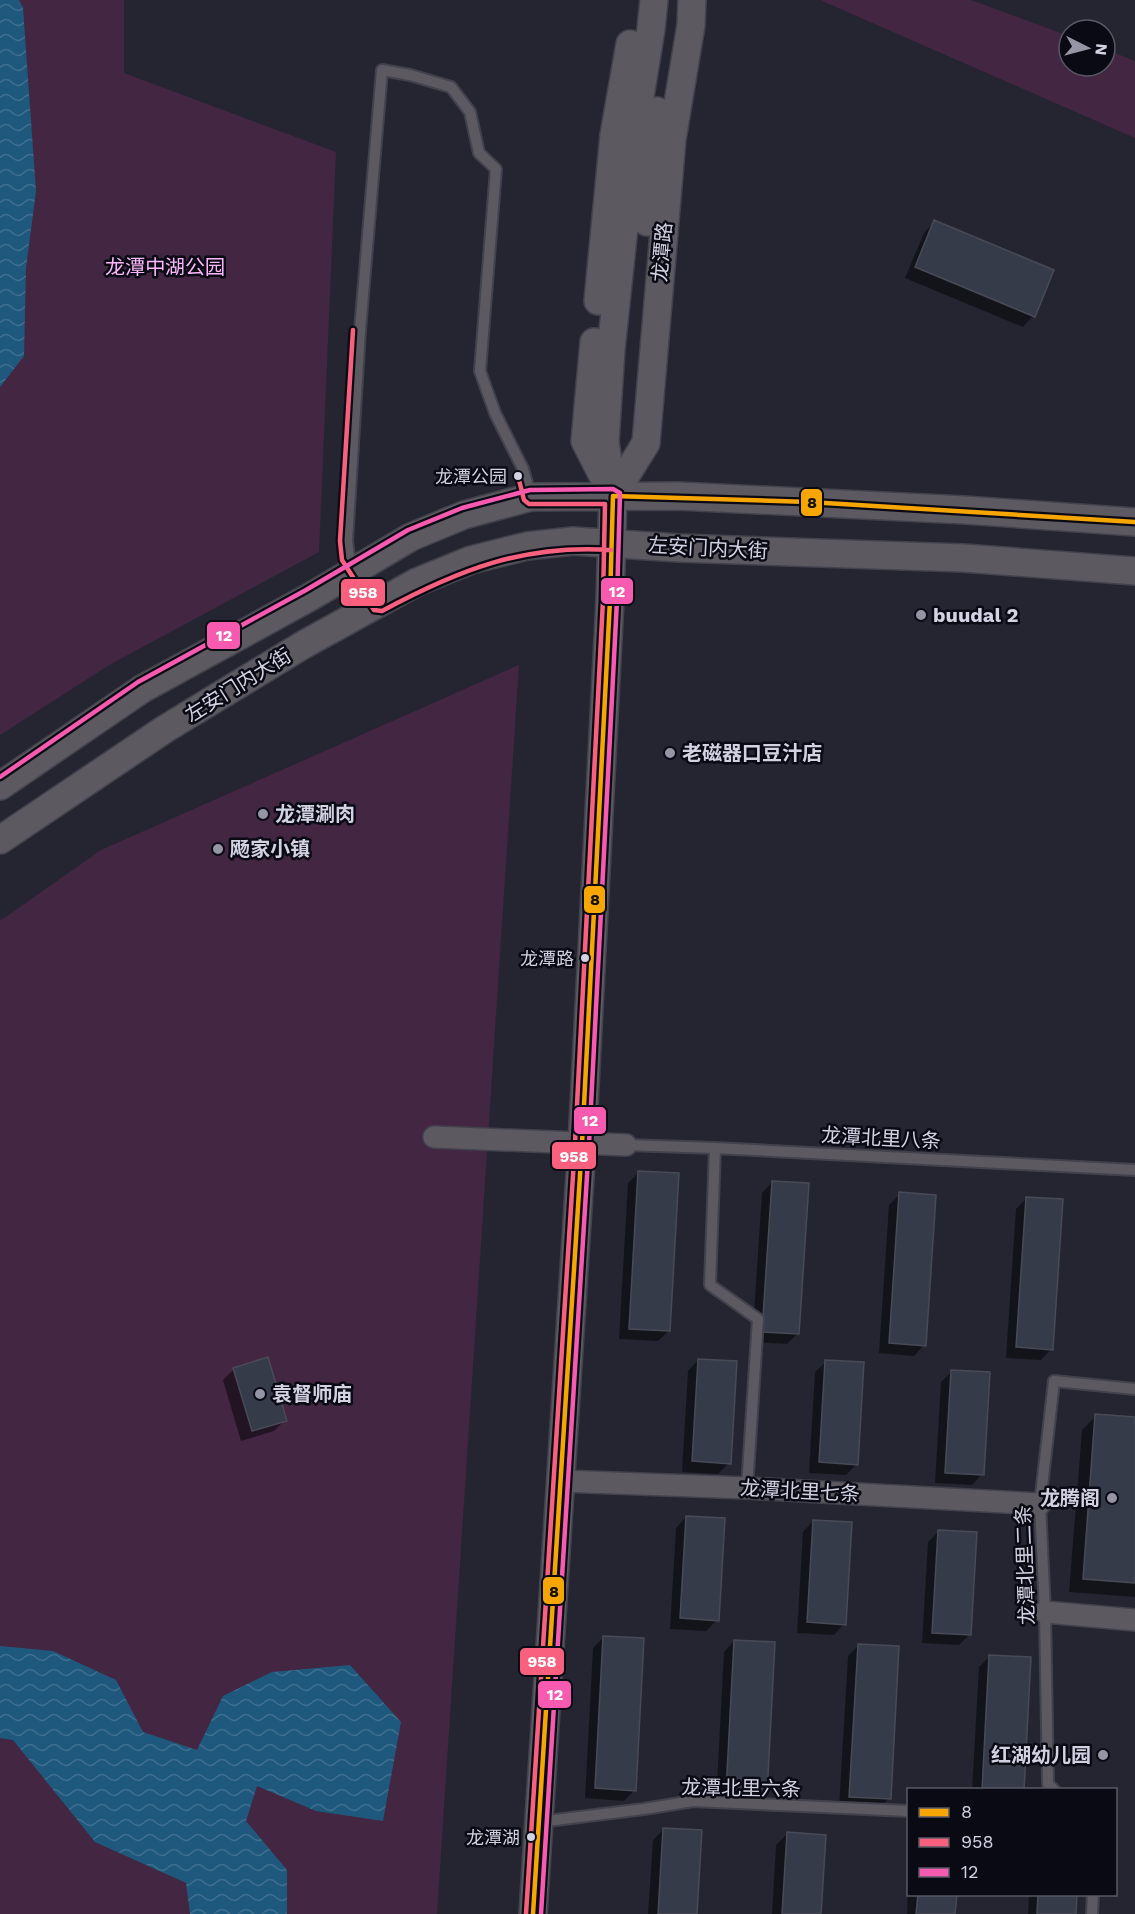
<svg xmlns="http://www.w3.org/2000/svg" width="1135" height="1914" font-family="'Work Sans','Noto Sans SC',sans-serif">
<defs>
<pattern id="water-waves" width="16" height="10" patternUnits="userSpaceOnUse" patternTransform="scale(1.5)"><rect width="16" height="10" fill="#1f587d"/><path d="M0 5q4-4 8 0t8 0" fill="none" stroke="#3f6f8f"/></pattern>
</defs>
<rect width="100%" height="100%" fill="#252531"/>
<!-- park -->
<path fill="#422642" d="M 0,0 L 124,0 L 124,73 L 336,152 L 319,552 L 111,664 L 0,735 Z
M 820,0 L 971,0 L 1069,36 L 1069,66 L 1105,66 L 1105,49 L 1135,61 L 1135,138 Z
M 519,665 L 437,1914 L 0,1914 L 0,921 L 101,850 Z"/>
<!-- water -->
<path fill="url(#water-waves)" d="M 0,0 L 19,0 L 23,8 L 36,191 L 26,268 L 24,356 L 0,387 Z
M 0,1646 L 53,1651 L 116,1680 L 143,1732 L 197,1750 L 223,1696 L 272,1672 L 350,1665 L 401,1722 L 383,1821 L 316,1811 L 257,1786 L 246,1821 L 287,1870 L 287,1914 L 190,1914 L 186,1883 L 95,1842 L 13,1740 L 0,1738 Z"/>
<!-- shadow -->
<path fill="#0007" d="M 934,222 L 1052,271 L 1033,316 L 1023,327 L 905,278 L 924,233 Z
M 639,1172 L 669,1331 L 658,1341 L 619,1339 L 628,1183 Z
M 772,1182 L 798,1333 L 787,1344 L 752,1342 L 762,1193 Z
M 900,1194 L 924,1345 L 914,1356 L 879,1353 L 889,1205 Z
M 1027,1198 L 1051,1349 L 1041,1360 L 1006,1358 L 1016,1209 Z
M 698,1360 L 729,1463 L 718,1474 L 682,1472 L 688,1371 Z
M 826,1362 L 857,1464 L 846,1475 L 809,1473 L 815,1372 Z
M 234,1369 L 285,1420 L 274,1431 L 241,1441 L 223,1380 Z
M 951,1372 L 982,1474 L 972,1485 L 935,1483 L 941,1382 Z
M 1096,1416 L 1135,1419 L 1135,1597 L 1069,1592 L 1082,1430 Z
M 686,1517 L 717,1620 L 706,1631 L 670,1629 L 676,1528 Z
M 813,1521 L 844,1624 L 834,1635 L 797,1633 L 803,1532 Z
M 939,1531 L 970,1634 L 959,1645 L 922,1643 L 928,1542 Z
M 603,1638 L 635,1790 L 624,1801 L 585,1798 L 593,1648 Z
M 734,1641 L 766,1794 L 755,1804 L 716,1802 L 724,1652 Z
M 858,1646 L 889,1798 L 879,1809 L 839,1807 L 848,1656 Z
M 990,1656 L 1022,1790 L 972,1790 L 979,1667 Z
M 664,1829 L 695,1914 L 648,1914 L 653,1840 Z
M 787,1834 L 820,1914 L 772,1914 L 776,1845 Z
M 908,1888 L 908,1894 L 955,1894 L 954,1914 L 907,1914 Z
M 1029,1894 L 1076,1894 L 1074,1914 L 1028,1914 Z"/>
<!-- building -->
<path fill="#363b4a" stroke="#484b55" stroke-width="1.5" d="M 934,220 L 1054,270 L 1035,317 L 915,267 Z
M 638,1171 L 679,1173 L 670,1331 L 629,1329 Z
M 772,1181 L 809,1183 L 799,1334 L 762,1332 Z
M 899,1192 L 936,1195 L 926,1346 L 889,1343 Z
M 1026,1197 L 1063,1199 L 1053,1350 L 1016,1347 Z
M 268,1357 L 287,1421 L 252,1431 L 233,1368 Z
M 698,1359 L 737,1361 L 731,1464 L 692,1461 Z
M 825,1360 L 864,1362 L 858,1465 L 819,1462 Z
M 951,1370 L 990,1372 L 984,1475 L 945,1473 Z
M 1095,1414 L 1135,1417 L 1135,1583 L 1083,1579 Z
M 686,1516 L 725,1518 L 719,1621 L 680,1618 Z
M 813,1520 L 852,1522 L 846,1625 L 807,1622 Z
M 938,1530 L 977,1532 L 971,1635 L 932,1633 Z
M 603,1636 L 644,1638 L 636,1791 L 595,1788 Z
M 734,1640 L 775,1642 L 767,1794 L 726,1792 Z
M 858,1644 L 899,1646 L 891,1799 L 849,1797 Z
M 989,1655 L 1031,1657 L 1024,1790 L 982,1790 Z
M 663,1828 L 702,1830 L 697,1914 L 658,1914 Z
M 787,1832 L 826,1835 L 821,1914 L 782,1914 Z
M 918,1894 L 957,1894 L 955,1914 L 916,1914 Z
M 1038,1894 L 1077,1894 L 1076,1914 L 1037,1914 Z"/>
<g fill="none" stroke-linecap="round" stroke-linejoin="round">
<defs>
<path id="service" d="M 379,603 L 349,557 L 347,541 L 360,330 L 382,70 L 410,75 L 451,87 L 470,112 L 479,153 L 496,169 L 480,371 L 495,413 L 523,469 L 531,497
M 626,1145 L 715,1148 L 1135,1170
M 715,1148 L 710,1285 L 758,1319 L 747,1488
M 1054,1790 L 1048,1784 L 1045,1612 L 1040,1504 L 1054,1381 L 1135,1389
M 539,1822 L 644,1809 L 693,1801 L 908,1811
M 1092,1914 L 1093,1894"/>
<path id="minor" d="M 434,1137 L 626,1145
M 561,1481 L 747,1488 L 1040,1504
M 1045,1612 L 1135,1620"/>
<path id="tertiary" d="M 647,222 L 653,137 L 657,111
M 598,301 L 614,135 L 630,44
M 594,342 L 585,441 L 603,476
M 613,496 L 646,443 L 672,139 L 691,25 L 692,0
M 0,786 L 142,689 L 310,597 L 411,537 L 464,515 L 531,497 L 678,496 L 965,510 L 1135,522
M 0,840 L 165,729 L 303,645 L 417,582 L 471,560 L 527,546 L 573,541 L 679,548 L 963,558 L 1135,571
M 533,1914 L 582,1144 L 610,600 L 613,496 L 605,442 L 611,349 L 634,133 L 651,29 L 654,0"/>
</defs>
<!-- service casing -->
<use href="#service" stroke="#42424d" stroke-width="14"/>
<!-- minor casing -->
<use href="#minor" stroke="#42424d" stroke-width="24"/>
<!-- tertiary casing -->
<use href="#tertiary" stroke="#42424d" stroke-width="30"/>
<!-- service -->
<use href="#service" stroke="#5c5961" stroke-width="10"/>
<!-- minor -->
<use href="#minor" stroke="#5c5961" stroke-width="21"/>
<!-- tertiary -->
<use href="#tertiary" stroke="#5c5961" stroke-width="27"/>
<defs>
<path id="bus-1" d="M 533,1914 L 582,1144 L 610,600 L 613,496 L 809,502 L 1135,522"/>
<path id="bus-2" d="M 353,330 L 340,541 L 342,560 L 374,610 L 382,611 C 458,570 524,544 611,550
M 518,476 L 524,500 L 529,504 L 605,504 L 603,600 L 575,1144 L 526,1914"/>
<path id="bus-3" d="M 0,777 L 138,682 L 306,590 L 408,530 L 462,508 L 530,490 L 613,489 L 620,493 L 617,600 L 589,1144 L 541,1914"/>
</defs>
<!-- bus-1 casing -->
<use href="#bus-1" stroke="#0a0a15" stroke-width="9"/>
<!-- bus-2 casing -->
<use href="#bus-2" stroke="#0a0a15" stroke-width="9"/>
<!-- bus-3 casing -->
<use href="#bus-3" stroke="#0a0a15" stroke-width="9"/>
<!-- bus-1 -->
<use href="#bus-1" stroke="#f7a600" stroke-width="4.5"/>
<!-- bus-2 -->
<use href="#bus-2" stroke="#f8607d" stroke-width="4.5"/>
<!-- bus-3 -->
<use href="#bus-3" stroke="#f75aaf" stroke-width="4.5"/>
</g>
<!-- markers -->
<g fill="#d2d2e3" stroke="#0a0a15" stroke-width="2">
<circle cx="518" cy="476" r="5"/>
<circle cx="585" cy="958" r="5"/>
<circle cx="531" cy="1837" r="5"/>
</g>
<g fill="#9595a5" stroke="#0a0a15" stroke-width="2">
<circle cx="921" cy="615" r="6"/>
<circle cx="670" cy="753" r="6"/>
<circle cx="263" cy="814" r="6"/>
<circle cx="218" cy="849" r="6"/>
<circle cx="260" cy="1394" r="6"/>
<circle cx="1112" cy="1498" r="6"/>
<circle cx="1103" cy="1755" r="6"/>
</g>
<g text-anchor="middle" stroke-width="5" stroke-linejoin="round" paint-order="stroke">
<!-- bus labels -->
<g font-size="18" fill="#d2d2e3" stroke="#0a0a15" text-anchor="end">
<text x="507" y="483">龙潭公园</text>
<text x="574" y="965">龙潭路</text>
<text x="520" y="1844">龙潭湖</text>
</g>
<!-- street labels -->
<g font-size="20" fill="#d2d2e3" stroke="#0a0a15">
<text transform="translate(662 252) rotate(-85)" y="7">龙潭路</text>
<text transform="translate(708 548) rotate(3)" y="7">左安门内大街</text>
<text transform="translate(238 685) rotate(-32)" y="7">左安门内大街</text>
<text transform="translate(881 1138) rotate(3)" y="7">龙潭北里八条</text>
<text transform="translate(800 1491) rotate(3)" y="7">龙潭北里七条</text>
<text transform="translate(1025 1565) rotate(-92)" y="7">龙潭北里二条</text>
<text transform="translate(741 1788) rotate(1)" y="7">龙潭北里六条</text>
</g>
<!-- park labels -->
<g font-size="20" fill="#fbb5f8" stroke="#0a0a15">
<text x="165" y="274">龙潭中湖公园</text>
</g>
<!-- poi labels -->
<g font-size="20" font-weight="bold" fill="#d2d2e3" stroke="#0a0a15" text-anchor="start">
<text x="933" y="622">buudal 2</text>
<text x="682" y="760">老磁器口豆汁店</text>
<text x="275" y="821">龙潭涮肉</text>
<text x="230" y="856">飏家小镇</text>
<text x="272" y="1401">袁督师庙</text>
<text x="1100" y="1505" text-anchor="end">龙腾阁</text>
<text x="1091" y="1762" text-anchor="end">红湖幼儿园</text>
</g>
</g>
<g stroke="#0a0a15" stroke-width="2">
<rect x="800" y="488" width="23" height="29" rx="6" fill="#f7a600"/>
<rect x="600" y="577" width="34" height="28" rx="6" fill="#f75aaf"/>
<rect x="340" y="578" width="46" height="29" rx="6" fill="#f8607d"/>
<rect x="206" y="621" width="35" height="29" rx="6" fill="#f75aaf"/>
<rect x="583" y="885" width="23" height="29" rx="6" fill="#f7a600"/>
<rect x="573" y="1106" width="34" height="29" rx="6" fill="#f75aaf"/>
<rect x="551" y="1141" width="46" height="29" rx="6" fill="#f8607d"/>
<rect x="542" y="1576" width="23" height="29" rx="6" fill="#f7a600"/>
<rect x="519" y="1647" width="46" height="29" rx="6" fill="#f8607d"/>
<rect x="537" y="1680" width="35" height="29" rx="6" fill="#f75aaf"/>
</g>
<g font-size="16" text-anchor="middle" font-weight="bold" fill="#fff">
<text x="617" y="597">12</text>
<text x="363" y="598">958</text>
<text x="224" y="641">12</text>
<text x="590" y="1126">12</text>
<text x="574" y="1162">958</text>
<text x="542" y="1667">958</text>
<text x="555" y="1700">12</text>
</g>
<g font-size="16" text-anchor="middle" font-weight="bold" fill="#111">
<text x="812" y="508">8</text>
<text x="595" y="905">8</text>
<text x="554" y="1597">8</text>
</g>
<!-- legend -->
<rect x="907" y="1788" width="210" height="108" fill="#0a0a15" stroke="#5a5a67" stroke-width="1.5"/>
<rect x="919" y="1808" width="30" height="9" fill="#f7a600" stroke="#5a5a67" stroke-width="1.5"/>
<text x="961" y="1818" font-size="18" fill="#d2d2e3">8</text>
<rect x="919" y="1838" width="30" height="9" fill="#f8607d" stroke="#5a5a67" stroke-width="1.5"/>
<text x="961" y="1848" font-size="18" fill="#d2d2e3">958</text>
<rect x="919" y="1868" width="30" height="9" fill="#f75aaf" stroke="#5a5a67" stroke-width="1.5"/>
<text x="961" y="1878" font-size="18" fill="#d2d2e3">12</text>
<!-- north arrow -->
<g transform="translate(1087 48) rotate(96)"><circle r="28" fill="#0a0a15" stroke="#5a5a67" stroke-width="1.5"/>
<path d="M0-4.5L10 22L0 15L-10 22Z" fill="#9595a5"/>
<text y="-9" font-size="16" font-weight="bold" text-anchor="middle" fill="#d2d2e3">N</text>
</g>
</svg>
